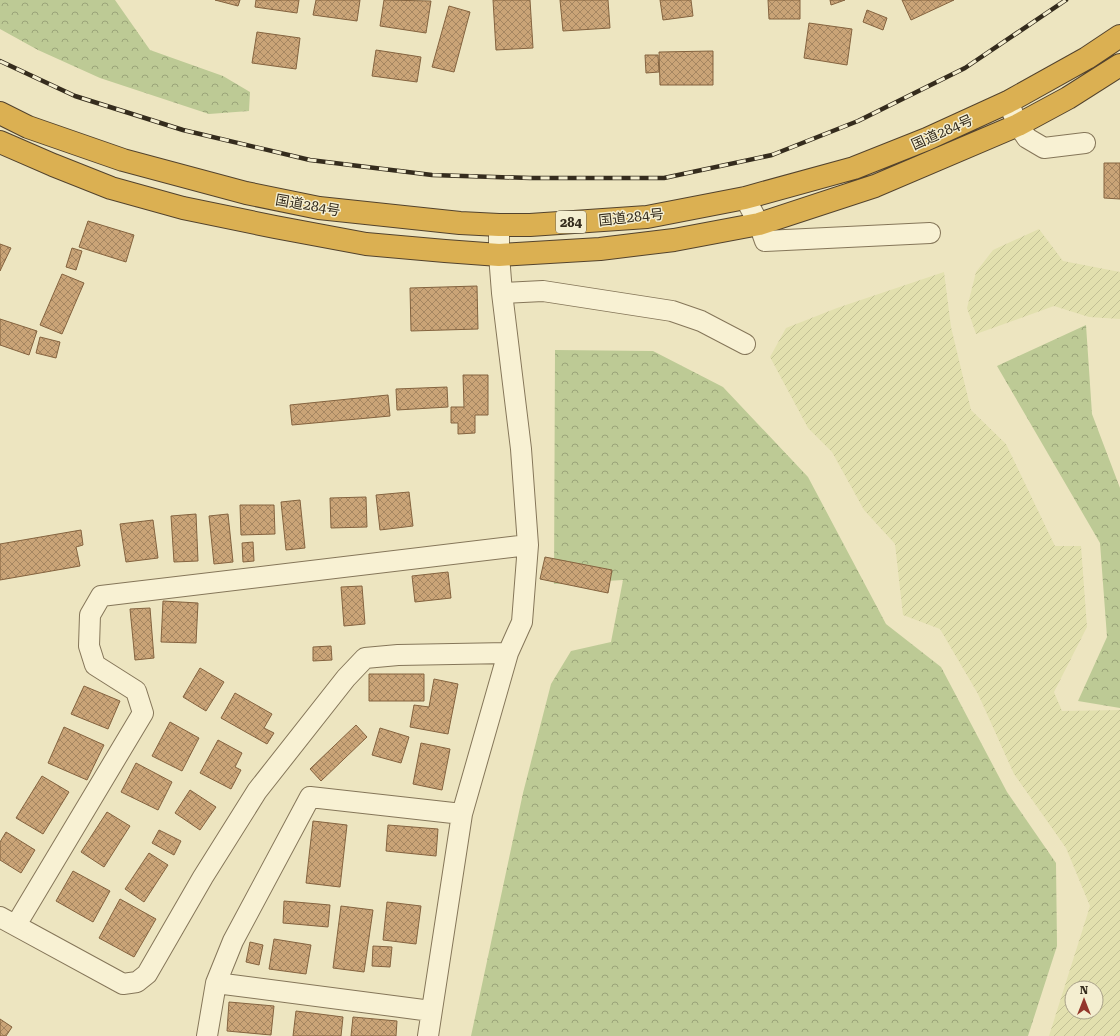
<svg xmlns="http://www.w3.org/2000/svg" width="1120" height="1036" font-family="'Roboto Serif','Noto Sans JP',serif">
<defs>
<pattern id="farmland-furrows" width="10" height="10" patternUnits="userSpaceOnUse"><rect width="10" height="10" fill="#e2e0ae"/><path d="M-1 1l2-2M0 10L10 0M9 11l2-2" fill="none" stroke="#c2c095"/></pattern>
<pattern id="forest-crowns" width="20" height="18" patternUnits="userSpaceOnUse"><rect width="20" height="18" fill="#bdca95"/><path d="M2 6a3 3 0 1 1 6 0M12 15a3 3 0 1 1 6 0" fill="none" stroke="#9aa479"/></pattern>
<pattern id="building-cross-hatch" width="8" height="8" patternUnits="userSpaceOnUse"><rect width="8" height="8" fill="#caa477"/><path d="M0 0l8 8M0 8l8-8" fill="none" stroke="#a58661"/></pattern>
</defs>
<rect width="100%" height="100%" fill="#ede5c0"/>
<!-- farmland -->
<path fill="url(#farmland-furrows)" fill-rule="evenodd" d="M 1039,229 L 1063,261 L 1120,272 L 1120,319 L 1089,317 L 1054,306 L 976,334 L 967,308 L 976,272 L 993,250 Z
M 944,272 L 951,327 L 971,410 L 1006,444 L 1055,546 L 1081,546 L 1087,627 L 1054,692 L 1062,711 L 1120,710 L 1120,1036 L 1049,1036 L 1090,906 L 1066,848 L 1014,774 L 978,694 L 940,629 L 903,615 L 895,544 L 864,510 L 832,452 L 808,428 L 770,357 L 786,328 L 837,308 ZM 1072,988 L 1096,988 L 1096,1012 L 1072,1012 Z"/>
<!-- forest -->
<path fill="url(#forest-crowns)" d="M 0,0 L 115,0 L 150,50 L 223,76 L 250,92 L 249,111 L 209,114 L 100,78 L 38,50 L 0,29 Z
M 1086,325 L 1092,414 L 1120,488 L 1120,708 L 1078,701 L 1107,637 L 1100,543 L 997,366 Z
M 555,350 L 653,351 L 723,387 L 808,477 L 886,624 L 941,667 L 1007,792 L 1056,863 L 1057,946 L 1028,1036 L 471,1036 L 523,793 L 551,684 L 571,651 L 611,642 L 623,580 L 554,584 Z"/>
<!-- building -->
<path fill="url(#building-cross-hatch)" stroke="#84633f" d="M 215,0 L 240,0 L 238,6 Z
M 256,0 L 299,0 L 297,13 L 255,7 Z
M 316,0 L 360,0 L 357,21 L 313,15 Z
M 384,0 L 431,1 L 426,33 L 380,26 Z
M 493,0 L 530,0 L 533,48 L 496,50 Z
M 560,0 L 608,0 L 610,28 L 563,31 Z
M 660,0 L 691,0 L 693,16 L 663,20 Z
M 768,0 L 800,0 L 800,19 L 769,19 Z
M 830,0 L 845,0 L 831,5 Z
M 902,0 L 954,0 L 911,20 Z
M 449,6 L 470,12 L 454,72 L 432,67 Z
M 867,10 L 887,18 L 883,30 L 863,22 Z
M 809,23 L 852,29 L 847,65 L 804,58 Z
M 257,32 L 300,38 L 296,69 L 252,63 Z
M 376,50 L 421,57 L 417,82 L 372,76 Z
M 713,51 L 713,85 L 660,85 L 659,52 Z
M 645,55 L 658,55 L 659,72 L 646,73 Z
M 1104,163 L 1120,163 L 1120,199 L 1104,198 Z
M 88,221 L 134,235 L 126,262 L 79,247 Z
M 0,244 L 11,248 L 0,271 Z
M 72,248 L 82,251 L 76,270 L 66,267 Z
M 62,274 L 84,283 L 62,334 L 40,325 Z
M 477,286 L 478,329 L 411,331 L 410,288 Z
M 0,319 L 37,331 L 29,355 L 0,345 Z
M 40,337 L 60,342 L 56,358 L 36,353 Z
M 463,375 L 488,375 L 488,415 L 475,415 L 475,433 L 458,434 L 458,423 L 451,423 L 451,407 L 464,407 Z
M 447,387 L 448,407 L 397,410 L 396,389 Z
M 388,395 L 390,416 L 292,425 L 290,405 Z
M 409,492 L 413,526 L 380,530 L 376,495 Z
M 366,497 L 367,527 L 331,528 L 330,498 Z
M 300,500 L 305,548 L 286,550 L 281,502 Z
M 240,505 L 274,505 L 275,534 L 241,535 Z
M 196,514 L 198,561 L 174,562 L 171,516 Z
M 228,514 L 233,562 L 214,564 L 209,516 Z
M 153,520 L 158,558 L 126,562 L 120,524 Z
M 81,530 L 83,545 L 76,547 L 80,566 L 0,580 L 0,544 Z
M 253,542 L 254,561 L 243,562 L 242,543 Z
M 545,557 L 612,570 L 608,593 L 540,579 Z
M 448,572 L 451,598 L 415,602 L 412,576 Z
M 362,586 L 365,624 L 344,626 L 341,587 Z
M 163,601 L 198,603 L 196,643 L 161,642 Z
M 150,608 L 154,658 L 135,660 L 130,609 Z
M 331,646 L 332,660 L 313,661 L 313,647 Z
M 200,668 L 224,682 L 206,711 L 183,697 Z
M 369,674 L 424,674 L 424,701 L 369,701 Z
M 434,679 L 458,684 L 448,734 L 410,727 L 414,705 L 429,707 Z
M 84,686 L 120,701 L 108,729 L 71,714 Z
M 235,693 L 272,714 L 264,728 L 274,733 L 267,744 L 221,718 Z
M 170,722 L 199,738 L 182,771 L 152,756 Z
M 356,725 L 367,737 L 321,781 L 310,769 Z
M 64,727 L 104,745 L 87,780 L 48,763 Z
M 380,728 L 409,737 L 401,763 L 372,755 Z
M 218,740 L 242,753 L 235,767 L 241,770 L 231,789 L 200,773 Z
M 421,743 L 450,749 L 442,790 L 413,784 Z
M 136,763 L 172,782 L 158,810 L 121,792 Z
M 42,776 L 69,792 L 43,834 L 16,818 Z
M 190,790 L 216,807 L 200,830 L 175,813 Z
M 107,812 L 130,826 L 104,867 L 81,852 Z
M 313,821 L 347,825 L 340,887 L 306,883 Z
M 388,825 L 438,829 L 436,856 L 386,851 Z
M 159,830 L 181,841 L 174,855 L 152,843 Z
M 6,832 L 35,850 L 21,873 L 0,860 L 0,842 Z
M 149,853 L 168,865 L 144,902 L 125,889 Z
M 73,871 L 110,891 L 93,922 L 56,901 Z
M 120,899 L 156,919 L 134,957 L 99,938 Z
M 284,901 L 330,905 L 328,927 L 283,923 Z
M 387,902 L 421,906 L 416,944 L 383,940 Z
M 341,906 L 373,910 L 364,972 L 333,968 Z
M 274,939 L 311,945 L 306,974 L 269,969 Z
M 250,942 L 263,945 L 259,965 L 246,962 Z
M 373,946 L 392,947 L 390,967 L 372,966 Z
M 229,1002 L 274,1006 L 271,1035 L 227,1031 Z
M 296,1011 L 343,1017 L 341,1036 L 293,1036 Z
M 353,1017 L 397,1021 L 396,1036 L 351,1036 Z
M 0,1019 L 12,1027 L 6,1036 L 0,1036 Z"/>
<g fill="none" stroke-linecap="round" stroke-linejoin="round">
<defs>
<path id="street" d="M 1008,102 L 1018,125 L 1027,138 L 1044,148 L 1085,143
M 745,198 L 759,224 L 765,241 L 930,233
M 502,293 L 543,291 L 672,311 L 701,321 L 745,344
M 0,917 L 123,984 L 137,982 L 147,974 L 203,877 L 257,791 L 346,678 L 365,658 L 398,655 L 508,653
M 16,925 L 143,713 L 136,691 L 95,665 L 89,646 L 90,615 L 101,596 L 528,545
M 216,983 L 431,1011
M 207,1036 L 216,983 L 233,941 L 310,797 L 462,814
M 428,1036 L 462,814 L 508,653 L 522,622 L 528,545 L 521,449 L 502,293 L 499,255 L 499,225"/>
<path id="highway" d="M 0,113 L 28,127 L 123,160 L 246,193 L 319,208 L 460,223 L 499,225 L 530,225 L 647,217 L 745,198 L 854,168 L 927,139 L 1008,102 L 1087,58 L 1120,36
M 0,142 L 53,165 L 111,188 L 183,208 L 275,227 L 366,244 L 445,251 L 499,255 L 600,249 L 674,240 L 759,224 L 875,186 L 1018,125 L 1068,98 L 1120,65"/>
</defs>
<!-- street casing -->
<use href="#street" stroke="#857659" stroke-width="22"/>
<!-- highway casing -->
<use href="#highway" stroke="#53432d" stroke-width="24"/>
<!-- street -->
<use href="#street" stroke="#f8f1d3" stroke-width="20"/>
<!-- highway -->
<use href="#highway" stroke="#dbb052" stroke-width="22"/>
<defs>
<path id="rail" d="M 0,61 L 75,96 L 183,130 L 310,160 L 432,175 L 530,178 L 664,178 L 772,155 L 858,121 L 965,68 L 1066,0"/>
</defs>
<!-- rail casing -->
<use href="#rail" stroke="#352c1d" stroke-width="4.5"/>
<!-- rail -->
<use href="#rail" stroke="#f4eed0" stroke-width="3" stroke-dasharray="9" stroke-linecap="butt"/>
</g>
<g text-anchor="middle" stroke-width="3" stroke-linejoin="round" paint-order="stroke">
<!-- shield labels -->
<rect fill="#f4eed0" stroke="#6e6653" stroke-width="1" x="556" y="211" width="30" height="22" rx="3"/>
<g font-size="13" font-weight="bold" fill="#352c1d">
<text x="571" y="227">284</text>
</g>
<!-- street labels -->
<g font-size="14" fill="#352c1d" stroke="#f4eed0">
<text transform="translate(942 132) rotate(-24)" y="5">国道284号</text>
<text transform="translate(308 205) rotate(10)" y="5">国道284号</text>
<text transform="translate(631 217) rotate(-6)" y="5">国道284号</text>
</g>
</g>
<!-- north arrow -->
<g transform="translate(1084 1000)"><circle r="19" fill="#f4eed0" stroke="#a8a088"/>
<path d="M0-3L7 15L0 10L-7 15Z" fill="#93362a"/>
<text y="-6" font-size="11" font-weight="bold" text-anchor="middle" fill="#352c1d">N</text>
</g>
</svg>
